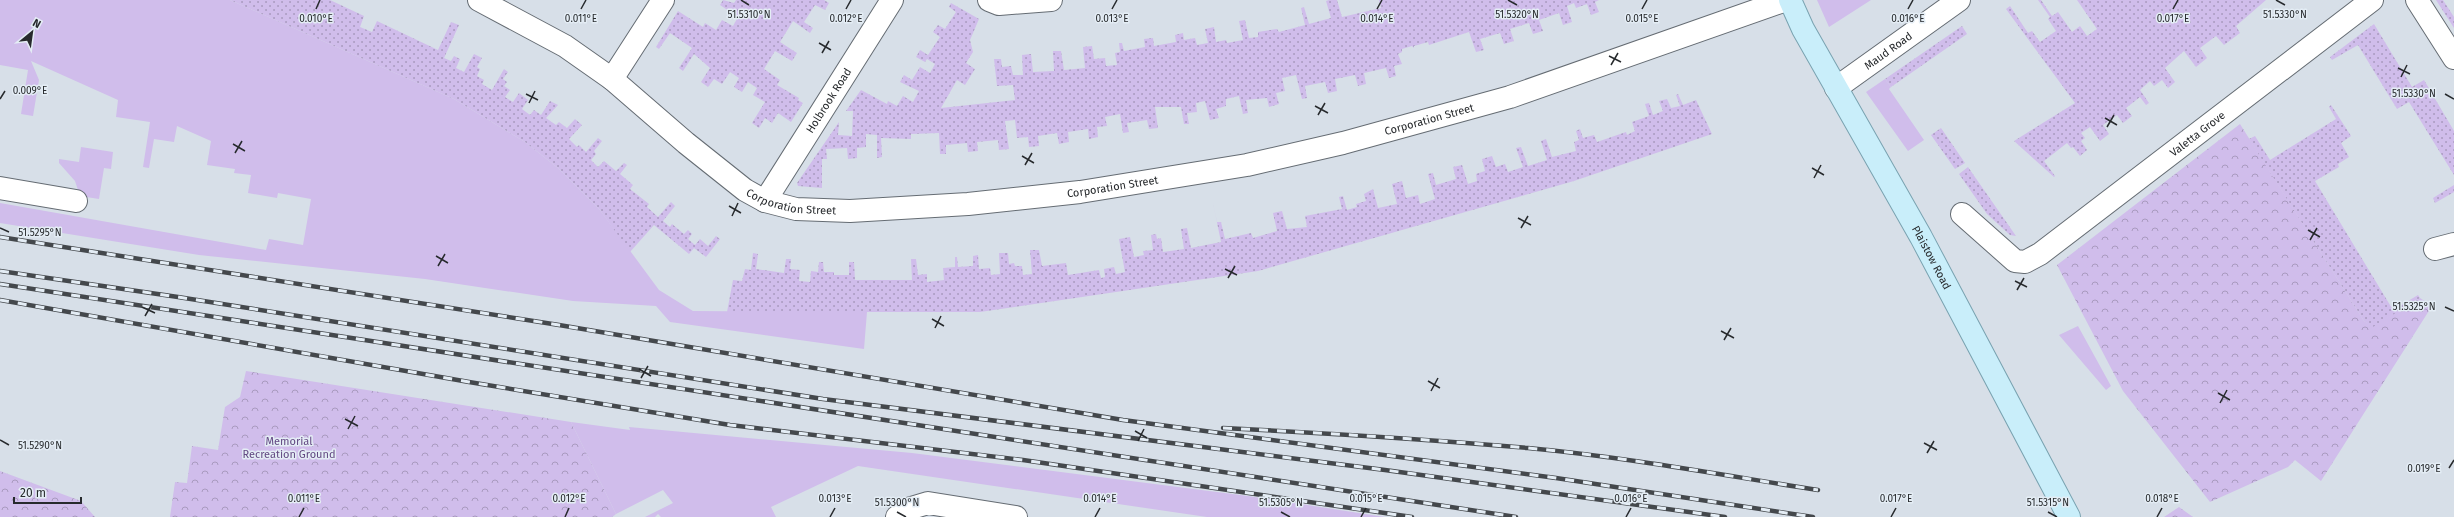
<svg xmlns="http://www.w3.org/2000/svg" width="2454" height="517" font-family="'Fira Sans',sans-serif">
<defs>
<pattern id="forest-crowns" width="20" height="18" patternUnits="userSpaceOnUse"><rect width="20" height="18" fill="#d0bdeb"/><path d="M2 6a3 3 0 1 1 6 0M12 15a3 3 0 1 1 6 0" fill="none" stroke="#a99abf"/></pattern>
<pattern id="garden-dots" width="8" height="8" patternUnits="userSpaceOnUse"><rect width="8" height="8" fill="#d0bdeb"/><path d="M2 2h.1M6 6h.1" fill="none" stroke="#a99abf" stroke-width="1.8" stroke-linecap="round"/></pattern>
</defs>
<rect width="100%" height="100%" fill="#d7dfe8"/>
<!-- grass -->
<path fill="#d0bdeb" d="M 0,0 L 230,0 L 454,99 L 525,142 L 558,168 L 600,210 L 659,290 L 693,311 L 867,312 L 864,349 L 670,322 L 656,306 L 573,301 L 425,279 L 199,255 L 0,223 L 0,203 L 266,250 L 269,239 L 303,245 L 311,199 L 278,193 L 277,198 L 248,193 L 251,175 L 234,173 L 235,169 L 207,165 L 211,141 L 177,126 L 174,142 L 154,139 L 149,168 L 143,167 L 150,122 L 116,117 L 118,100 L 31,61 L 39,80 L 33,116 L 21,114 L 28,70 L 0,65 Z
M 1817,0 L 1871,0 L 1829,27 Z
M 1885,79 L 1891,87 L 1889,89 L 1924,140 L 1908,151 L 1866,92 Z
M 81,147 L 113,152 L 111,169 L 104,168 L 99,199 L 80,196 L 75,181 L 59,163 L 59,159 L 79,162 Z
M 2078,326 L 2111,386 L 2106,390 L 2059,335 Z
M 571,422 L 630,430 L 629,427 L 912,453 L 1248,496 L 1385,517 L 1207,517 L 858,466 L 771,507 L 776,517 L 661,517 L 658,514 L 655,517 L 645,517 L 673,503 L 663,490 L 616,514 Z"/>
<!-- forest -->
<path fill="url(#forest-crowns)" d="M 2240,124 L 2364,321 L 2373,326 L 2420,298 L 2432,306 L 2321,481 L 2295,460 L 2288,467 L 2210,502 L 2123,391 L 2057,265 Z
M 246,371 L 571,422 L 616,514 L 612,517 L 170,517 L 175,482 L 187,483 L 192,446 L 218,450 L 225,407 L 240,397 Z
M 0,471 L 81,501 L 95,517 L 0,517 Z
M 2179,507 L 2193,517 L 2164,517 Z"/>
<!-- garden -->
<path fill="url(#garden-dots)" d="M 230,0 L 330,0 L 364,16 L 360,27 L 372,32 L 377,21 L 438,50 L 451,22 L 459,25 L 444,58 L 451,61 L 454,56 L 460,59 L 456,68 L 464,72 L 474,54 L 482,58 L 477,67 L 480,69 L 477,76 L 484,80 L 482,84 L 492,90 L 504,69 L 508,72 L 503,79 L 507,82 L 504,86 L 510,90 L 505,97 L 513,102 L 519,93 L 528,100 L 522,109 L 530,115 L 534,110 L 541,115 L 550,101 L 558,105 L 546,118 L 556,125 L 559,122 L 567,128 L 575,119 L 582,125 L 569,139 L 577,147 L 579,145 L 586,152 L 598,138 L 602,141 L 594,151 L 596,154 L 591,160 L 598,167 L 604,161 L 616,171 L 624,163 L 627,165 L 620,174 L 633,185 L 630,189 L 649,204 L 647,207 L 658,217 L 671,202 L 675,206 L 663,221 L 670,227 L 672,224 L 684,234 L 688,230 L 692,234 L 688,239 L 695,245 L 700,239 L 708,246 L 716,236 L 720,239 L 706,257 L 694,248 L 689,254 L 654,225 L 630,252 L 600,210 L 558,168 L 525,142 L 454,99 Z
M 723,0 L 734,3 L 736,0 L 824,0 L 829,3 L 825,10 L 815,5 L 804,22 L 813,28 L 810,33 L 793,21 L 780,42 L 797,53 L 792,61 L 775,51 L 764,69 L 780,80 L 777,85 L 799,98 L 798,100 L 803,103 L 791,122 L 778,113 L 772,123 L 765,118 L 759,128 L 752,123 L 765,102 L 753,95 L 757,88 L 748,82 L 742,92 L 734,87 L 739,78 L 730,72 L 722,84 L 714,79 L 708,87 L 701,82 L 710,68 L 694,54 L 683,71 L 679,68 L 692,48 L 670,33 L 659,49 L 656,47 L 678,11 L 703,27 L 705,23 L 716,30 L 722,20 L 733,26 L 738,17 L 720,5 Z
M 1329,0 L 1337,0 L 1342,17 L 1381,8 L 1379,0 L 1599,0 L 1595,2 L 1599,12 L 1591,15 L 1587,4 L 1576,8 L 1574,3 L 1567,6 L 1572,22 L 1563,25 L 1559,13 L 1539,20 L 1543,31 L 1533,34 L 1529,23 L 1510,29 L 1514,41 L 1504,44 L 1500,33 L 1480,39 L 1484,50 L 1476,52 L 1469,32 L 1429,45 L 1428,42 L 1414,46 L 1414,48 L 1412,46 L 1402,49 L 1402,52 L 1398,54 L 1402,64 L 1394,66 L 1396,76 L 1389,78 L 1386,68 L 1364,73 L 1366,84 L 1358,86 L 1355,75 L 1335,79 L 1337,91 L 1328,93 L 1325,82 L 1305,86 L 1307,98 L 1302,99 L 1296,75 L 1282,78 L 1285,91 L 1276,93 L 1279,104 L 1269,107 L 1267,98 L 1246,100 L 1248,113 L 1243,114 L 1239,96 L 1226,99 L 1226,106 L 1216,109 L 1219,118 L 1210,120 L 1205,101 L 1196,103 L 1197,112 L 1187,113 L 1189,124 L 1184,124 L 1181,107 L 1155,107 L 1158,128 L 1149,129 L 1147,120 L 1127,123 L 1129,132 L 1123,133 L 1120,114 L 1105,117 L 1107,126 L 1097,127 L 1098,137 L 1089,139 L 1088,129 L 1068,132 L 1069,142 L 1059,144 L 1057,133 L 1038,136 L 1039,146 L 1029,147 L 1028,137 L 1017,138 L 1015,120 L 1005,121 L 1009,149 L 999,150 L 998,140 L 977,142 L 978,151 L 968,152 L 967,143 L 946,145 L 946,154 L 940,154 L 939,133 L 911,134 L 911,139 L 881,138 L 882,157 L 877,158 L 877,135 L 866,134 L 866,147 L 857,148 L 857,158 L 848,159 L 847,148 L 826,149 L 827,159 L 822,159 L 822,188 L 798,186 L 797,183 L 839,122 L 838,135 L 852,136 L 853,111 L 846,111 L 861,90 L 887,104 L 888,101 L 897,106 L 903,96 L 913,102 L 919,91 L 900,82 L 904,75 L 912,80 L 920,67 L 930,73 L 935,64 L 927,59 L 925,62 L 916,57 L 920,50 L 928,55 L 940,37 L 933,32 L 938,25 L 945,29 L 956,12 L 949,7 L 951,3 L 979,19 L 970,40 L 973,52 L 966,63 L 975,69 L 965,85 L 957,80 L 941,108 L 1015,100 L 1013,85 L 997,86 L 994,59 L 1001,59 L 1002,67 L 1011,66 L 1013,75 L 1023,75 L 1022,55 L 1031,54 L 1033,72 L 1054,71 L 1053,51 L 1061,51 L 1064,70 L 1085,68 L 1083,47 L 1092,46 L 1094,59 L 1105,58 L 1106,66 L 1117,65 L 1115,53 L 1120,52 L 1119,43 L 1122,43 L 1124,51 L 1145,47 L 1144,39 L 1153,38 L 1154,46 L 1176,42 L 1175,35 L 1183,33 L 1184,40 L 1195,38 L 1197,45 L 1208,43 L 1205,29 L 1214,27 L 1216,42 L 1226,40 L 1227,43 L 1243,40 L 1239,21 L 1245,20 L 1249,38 L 1258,37 L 1258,32 L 1277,29 L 1279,32 L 1305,25 L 1301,8 L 1304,7 L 1309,24 L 1331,18 L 1326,1 Z
M 2038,0 L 2041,0 L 2052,16 L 2058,12 L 2072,32 L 2080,26 L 2087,36 L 2097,29 L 2077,0 L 2266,0 L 2236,26 L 2240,33 L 2224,45 L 2216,36 L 2200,48 L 2207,58 L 2196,67 L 2184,51 L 2165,68 L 2175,82 L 2168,88 L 2162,80 L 2154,86 L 2150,81 L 2140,90 L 2149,103 L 2146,105 L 2140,97 L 2126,108 L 2132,116 L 2123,123 L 2117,115 L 2103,125 L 2109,134 L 2100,141 L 2090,127 L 2081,133 L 2085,138 L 2081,141 L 2087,150 L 2080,156 L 2073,147 L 2071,148 L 2067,143 L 2044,161 L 2055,176 L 2054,177 L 2014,141 L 2075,103 L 2006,9 L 2010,6 L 2028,33 L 2032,31 L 2040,42 L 2056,31 L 2048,19 L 2050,17 Z
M 2436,0 L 2443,0 L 2454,17 L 2454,28 Z
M 2374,24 L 2412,87 L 2424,80 L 2454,131 L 2454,175 L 2409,102 L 2397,109 L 2358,45 L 2332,60 L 2330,57 Z
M 1962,26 L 1967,34 L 1891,87 L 1885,79 Z
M 1678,94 L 1683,105 L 1696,100 L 1712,134 L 1574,181 L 1258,271 L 980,312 L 727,312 L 733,280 L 742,281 L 745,269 L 751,270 L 753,253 L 758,254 L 756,269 L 784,273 L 786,259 L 791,259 L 790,269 L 800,270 L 799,281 L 810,282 L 811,271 L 818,272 L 819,262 L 823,262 L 824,272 L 834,272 L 834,275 L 849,275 L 849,262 L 854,262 L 855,280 L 912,280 L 911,259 L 916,259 L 918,275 L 927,274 L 927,282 L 944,280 L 943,268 L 955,267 L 955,257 L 957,257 L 958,267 L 973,266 L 973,256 L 978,255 L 979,269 L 990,268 L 991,275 L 1000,274 L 999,253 L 1008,253 L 1009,264 L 1014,263 L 1015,266 L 1022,266 L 1023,275 L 1032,274 L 1030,250 L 1039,250 L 1042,266 L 1066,263 L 1068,275 L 1099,270 L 1101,278 L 1105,277 L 1104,269 L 1114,267 L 1116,274 L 1125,272 L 1119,239 L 1130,237 L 1134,257 L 1144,255 L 1143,251 L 1153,250 L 1151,235 L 1156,234 L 1157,239 L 1161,238 L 1163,252 L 1184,249 L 1181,229 L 1187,228 L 1191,248 L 1221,242 L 1212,198 L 1217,222 L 1221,222 L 1225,239 L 1251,233 L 1253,238 L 1277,231 L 1273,213 L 1282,211 L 1287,229 L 1307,227 L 1305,216 L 1342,209 L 1339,197 L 1343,196 L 1347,210 L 1357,207 L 1356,204 L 1366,201 L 1364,194 L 1373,189 L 1378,208 L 1397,204 L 1392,184 L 1402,181 L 1406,198 L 1418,195 L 1420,204 L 1435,199 L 1428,174 L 1433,173 L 1436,185 L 1456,179 L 1453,167 L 1462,165 L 1468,184 L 1477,181 L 1476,174 L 1485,171 L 1482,159 L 1492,156 L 1496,167 L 1505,164 L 1508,172 L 1523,167 L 1516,148 L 1521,147 L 1528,166 L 1547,160 L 1541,141 L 1546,139 L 1552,157 L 1576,151 L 1574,142 L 1579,140 L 1576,131 L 1580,129 L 1583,138 L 1594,135 L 1597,142 L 1626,132 L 1627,135 L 1635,131 L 1632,122 L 1649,116 L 1645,104 L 1649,103 L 1653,115 L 1663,111 L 1659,101 L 1667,99 L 1671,108 L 1680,106 L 1676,95 Z
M 2331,105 L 2351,136 L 2341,143 L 2349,157 L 2338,164 L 2339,167 L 2315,181 L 2393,310 L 2418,295 L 2420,298 L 2373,327 L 2364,321 L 2249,139 L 2255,136 L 2270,160 L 2336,119 L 2329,107 Z
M 1941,128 L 1965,163 L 1955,169 L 1931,135 Z
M 1968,167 L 2016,236 L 2010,235 L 1987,214 L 1959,174 Z
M 2454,185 L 2454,192 L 2435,203 L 2433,198 Z"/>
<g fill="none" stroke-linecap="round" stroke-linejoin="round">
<defs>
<g id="street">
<path id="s1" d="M 479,0 L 565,46 L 612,79 L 686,143 L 745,190 L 765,201 L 796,209 L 850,211 L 968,204 L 1080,192 L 1247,165 L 1343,143 L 1510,97 L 1786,0"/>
<path d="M 989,0 L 999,4 L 1051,0"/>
<path d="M 2417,0 L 2454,58"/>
<path d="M 612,79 L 663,0"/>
<path id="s2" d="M 1836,88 L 1959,0"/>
<path d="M 0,188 L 76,201"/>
<path id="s3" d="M 765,201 L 892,0"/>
<path id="s4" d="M 1962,214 L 2015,261 L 2025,262 L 2040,254 L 2372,0"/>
<path d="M 2435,249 L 2454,244"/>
<path d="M 897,517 L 908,509 L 928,503 L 1016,517"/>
</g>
<g id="primary">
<path id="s5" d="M 1790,0 L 1803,29 L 1921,237 L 2069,517"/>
</g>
</defs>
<!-- street casing -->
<use href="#street" stroke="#656c73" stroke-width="24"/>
<!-- primary casing -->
<use href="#primary" stroke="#79a2b0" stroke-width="24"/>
<!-- street -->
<use href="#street" stroke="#fff" stroke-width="22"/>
<!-- primary -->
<use href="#primary" stroke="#c9eefa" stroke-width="22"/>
<defs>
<path id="rail" d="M 0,237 L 559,325 L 1123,420 L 1556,478 L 1813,517
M 0,271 L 178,297 L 823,399 L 1385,470 L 1725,517
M 0,284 L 1516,517
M 0,300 L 469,382 L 730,425 L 1023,460 L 1412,517
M 1223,428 C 1325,433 1426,439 1528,448 C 1625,457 1722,475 1818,490"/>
</defs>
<!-- rail casing -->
<use href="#rail" stroke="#44484c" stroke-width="4.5"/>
<!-- rail -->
<use href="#rail" stroke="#e4edf5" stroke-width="3" stroke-dasharray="9" stroke-linecap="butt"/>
</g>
<!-- ticks -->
<path fill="none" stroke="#272a2d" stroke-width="1.5" d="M 741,0 L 749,5M 1508,0 L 1517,5M 2276,0 L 2285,5M 316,9 L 320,0M 581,9 L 586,0M 846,9 L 851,0M 1112,9 L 1117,0M 1377,9 L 1382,0M 1642,9 L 1647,0M 1908,9 L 1913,0M 2173,9 L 2178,0M 819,43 L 831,50M 822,53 L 829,41M 1609,56 L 1621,62M 1611,65 L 1618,53M 2398,68 L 2410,74M 2401,77 L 2407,65M 526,94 L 538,100M 2445,94 L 2454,99M 0,99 L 5,91M 529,103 L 535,91M 1315,106 L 1328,113M 1318,115 L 1325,103M 2105,118 L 2117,125M 2107,127 L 2114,115M 233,144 L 245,151M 235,153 L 242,141M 1022,156 L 1034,163M 1025,165 L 1032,153M 1812,168 L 1824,175M 1814,178 L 1821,165M 729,206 L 741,213M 732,216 L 738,203M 1518,218 L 1531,225M 0,228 L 9,232M 1521,228 L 1528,216M 2308,230 L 2320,237M 2310,240 L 2317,228M 436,256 L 448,263M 438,266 L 445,254M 1225,269 L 1237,275M 1228,278 L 1235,266M 2015,281 L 2027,287M 2017,290 L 2024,278M 142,307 L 155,313M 2445,307 L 2454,311M 145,316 L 152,304M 932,319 L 944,326M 935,328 L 941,316M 1721,331 L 1734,338M 1724,340 L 1731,328M 639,369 L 651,376M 641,378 L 648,366M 1428,381 L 1440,388M 1431,391 L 1438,378M 2218,393 L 2230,400M 2220,403 L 2227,390M 345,419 L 358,426M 348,429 L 355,416M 1135,431 L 1147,438M 0,440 L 9,445M 1138,441 L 1144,429M 1924,443 L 1937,450M 1927,453 L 1934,441M 2449,468 L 2454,460M 897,512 L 906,517M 1281,512 L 1290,517M 2048,512 L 2057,517M 299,517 L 304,508M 565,517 L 569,508M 830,517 L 835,508M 1095,517 L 1100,508M 1361,517 L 1366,508M 1626,517 L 1631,508M 1891,517 L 1896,508M 2157,517 L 2162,508"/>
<g text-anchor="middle" stroke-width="3" stroke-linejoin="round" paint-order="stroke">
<!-- street labels -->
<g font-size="11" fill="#272a2d" stroke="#e4edf5">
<text dy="4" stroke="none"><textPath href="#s2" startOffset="64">Maud Road</textPath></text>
<text dy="4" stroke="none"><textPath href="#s3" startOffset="119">Holbrook Road</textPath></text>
<text dy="4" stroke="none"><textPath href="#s1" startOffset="1025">Corporation Street</textPath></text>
<text dy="4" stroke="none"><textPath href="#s4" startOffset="296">Valetta Grove</textPath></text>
<text dy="4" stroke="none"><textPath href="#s1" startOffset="701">Corporation Street</textPath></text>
<text dy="4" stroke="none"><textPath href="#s1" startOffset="377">Corporation Street</textPath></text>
<text dy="4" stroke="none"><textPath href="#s5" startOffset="294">Plaistow Road</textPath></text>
</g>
<!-- park labels -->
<g font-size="11" fill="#634983" stroke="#e4edf5">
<text x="289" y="445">Memorial<tspan x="289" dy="13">Recreation Ground</tspan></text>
</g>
</g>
<g font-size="10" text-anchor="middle" fill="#272a2d" stroke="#e4edf5" stroke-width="3" stroke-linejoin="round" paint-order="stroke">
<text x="749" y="18">51.5310°N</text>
<text x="1517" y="18">51.5320°N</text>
<text x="2285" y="18">51.5330°N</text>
<text x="316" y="22">0.010°E</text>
<text x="581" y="22">0.011°E</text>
<text x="846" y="22">0.012°E</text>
<text x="1112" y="22">0.013°E</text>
<text x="1377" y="22">0.014°E</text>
<text x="1642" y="22">0.015°E</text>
<text x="1908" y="22">0.016°E</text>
<text x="2173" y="22">0.017°E</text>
<text x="30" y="94">0.009°E</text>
<text x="2414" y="97">51.5330°N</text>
<text x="40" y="236">51.5295°N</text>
<text x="2414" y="310">51.5325°N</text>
<text x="40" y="449">51.5290°N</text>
<text x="2424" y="472">0.019°E</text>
<text x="304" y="502">0.011°E</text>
<text x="569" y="502">0.012°E</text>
<text x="835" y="502">0.013°E</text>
<text x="1100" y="502">0.014°E</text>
<text x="1366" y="502">0.015°E</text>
<text x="1631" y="502">0.016°E</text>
<text x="1896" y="502">0.017°E</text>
<text x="2162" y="502">0.018°E</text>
<text x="897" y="506">51.5300°N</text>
<text x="1281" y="506">51.5305°N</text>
<text x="2048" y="506">51.5315°N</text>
</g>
<!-- north arrow -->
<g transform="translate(32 32) rotate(29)" stroke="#e4edf5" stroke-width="3" paint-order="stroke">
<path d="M0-3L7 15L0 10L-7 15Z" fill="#272a2d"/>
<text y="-6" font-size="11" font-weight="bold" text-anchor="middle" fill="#272a2d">N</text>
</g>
<!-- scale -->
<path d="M14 497v6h67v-6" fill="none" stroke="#272a2d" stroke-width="2"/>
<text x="20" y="497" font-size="12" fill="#272a2d" stroke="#e4edf5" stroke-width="3" paint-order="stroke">20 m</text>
</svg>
